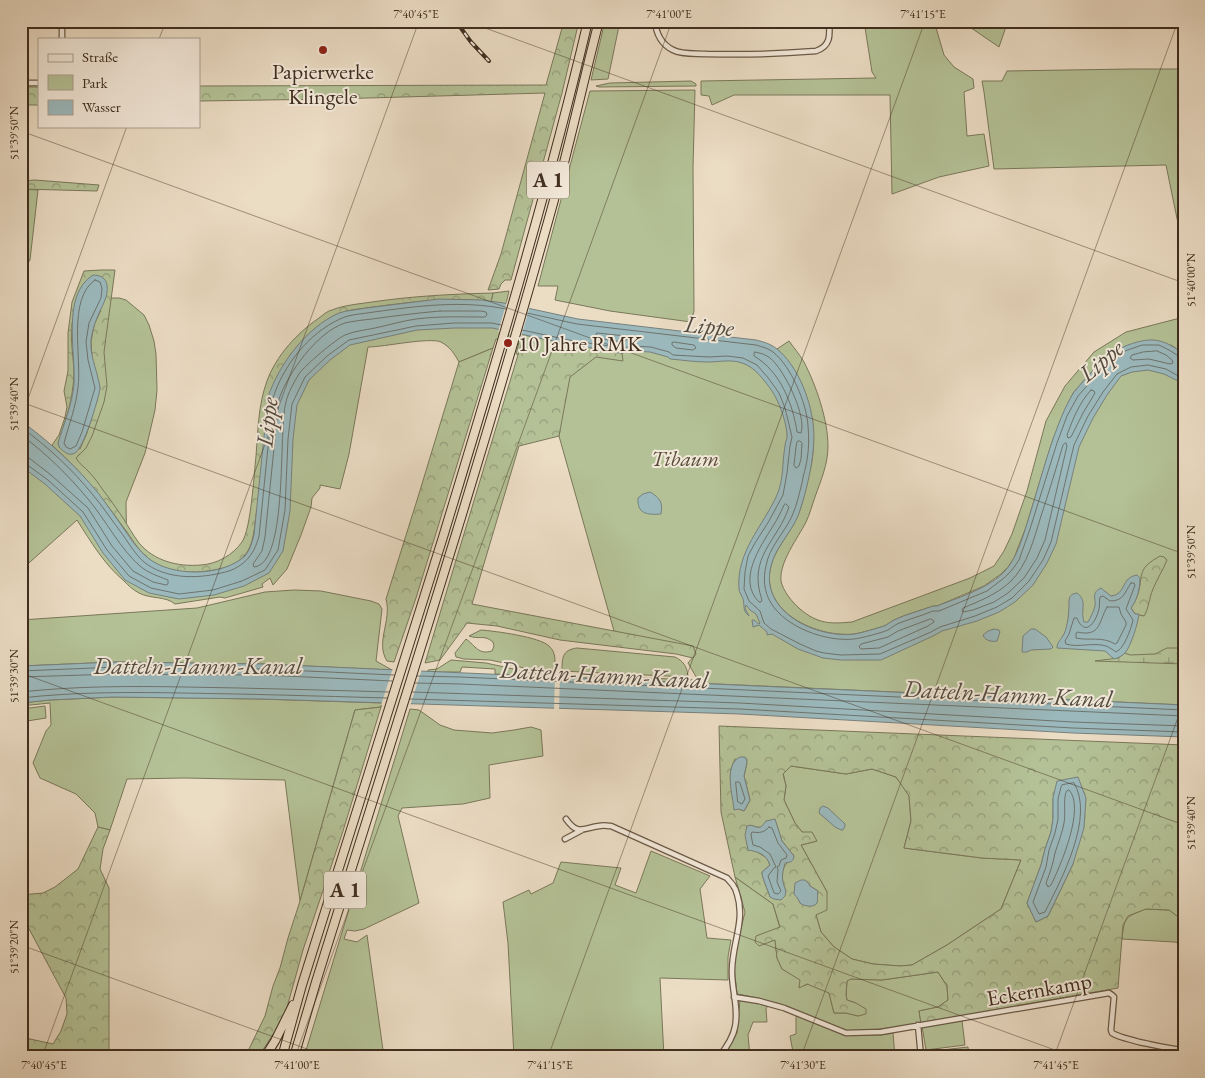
<svg xmlns="http://www.w3.org/2000/svg" width="1205" height="1078" font-family="'EB Garamond',serif">
<defs>
<pattern id="forest-crowns" width="20" height="18" patternUnits="userSpaceOnUse" patternTransform="scale(1.25)"><rect width="20" height="18" fill="#b4c196"/><path d="M2 6a3 3 0 1 1 6 0M12 15a3 3 0 1 1 6 0" fill="none" stroke="#949d7a"/></pattern>
<pattern id="wetland-marsh" width="20" height="14" patternUnits="userSpaceOnUse" patternTransform="scale(1.25)"><rect width="20" height="14" fill="#b4c196"/><path d="M1 5h8M5 5V1M11 12h8M15 12V8" fill="none" stroke="#949d7a"/></pattern>
</defs>
<rect width="100%" height="100%" fill="#ebdcc4"/>
<filter id="stains"><feTurbulence type="fractalNoise" baseFrequency=".004" numOctaves="4"/><feColorMatrix values="0 0 0 0 .2 0 0 0 0 .09 0 0 0 0 .02 0 0 0 .5 -.17"/></filter>
<radialGradient id="worn" r=".72"><stop offset=".6" stop-color="#630" stop-opacity="0"/><stop offset="1" stop-color="#630" stop-opacity=".3"/></radialGradient>
<!-- green -->
<path fill="#b4c196" stroke="#7a785a" d="M 605,21 L 620,21 L 608,79 L 591,80 Z
M 864,21 L 934,21 L 944,55 L 954,67 L 973,79 L 974,88 L 964,92 L 967,136 L 984,134 L 989,166 L 939,177 L 892,194 L 890,95 L 734,95 L 712,105 L 709,96 L 701,95 L 701,81 L 876,78 L 872,72 Z
M 961,21 L 1008,21 L 999,47 Z
M 1131,69 L 1184,69 L 1184,231 L 1180,233 L 1166,165 L 994,169 L 984,92 L 982,81 L 1002,81 L 1007,71 Z
M 691,81 L 696,84 L 696,86 L 599,87 L 596,86 L 610,83 Z
M 695,90 L 693,168 L 694,311 L 691,322 L 610,311 L 555,300 L 558,286 L 538,286 L 590,91 Z
M 21,189 L 38,190 L 30,260 L 28,263 L 21,262 Z
M 509,291 L 506,304 L 491,302 L 493,293 Z
M 111,298 L 119,298 L 126,300 L 144,315 L 149,325 L 154,341 L 156,354 L 157,390 L 155,410 L 145,453 L 126,502 L 127,558 L 236,576 L 296,370 L 408,316 L 755,354 L 799,423 L 759,596 L 830,645 L 998,595 L 1114,367 L 1184,371 L 1184,705 L 495,674 L 495,669 L 462,667 L 460,672 L 428,672 L 428,670 L 437,669 L 451,660 L 486,663 L 536,674 L 698,680 L 688,663 L 693,657 L 614,631 L 559,436 L 560,431 L 520,355 L 516,354 L 519,343 L 496,339 L 493,348 L 459,362 C 454,353 450,347 441,342 C 429,337 384,347 368,347 L 349,454 L 340,489 L 320,485 L 320,488 L 312,498 L 311,507 L 301,535 L 287,569 L 273,585 L 270,578 L 262,584 L 263,587 L 225,598 L 220,597 L 175,604 C 166,596 150,599 139,593 C 133,590 128,585 124,581 C 104,564 91,542 77,520 L 21,570 L 21,466 L 24,468 L 57,451 L 106,301 Z
M 1184,317 L 1184,354 L 1171,345 L 1103,359 L 1073,393 L 1063,415 L 1052,442 L 1026,527 L 1014,558 L 1008,567 L 1001,574 L 984,586 L 937,606 L 933,606 C 920,611 906,614 894,620 C 890,622 887,625 884,626 C 875,629 864,632 855,634 C 817,638 759,612 771,566 C 775,549 789,535 796,519 C 802,508 804,495 807,483 C 808,476 811,468 812,461 C 814,448 813,436 811,423 C 807,392 799,371 777,349 L 789,341 C 794,348 800,355 804,362 C 816,385 828,420 828,446 C 828,464 821,480 815,497 C 812,505 810,514 806,522 C 798,538 779,562 781,581 C 783,591 792,602 800,609 C 818,624 830,624 852,622 L 970,578 L 994,566 L 1004,551 L 1012,534 L 1027,491 L 1046,421 L 1065,386 L 1094,352 L 1126,332 Z
M 294,590 L 321,591 L 371,601 L 379,604 L 382,609 L 376,661 L 392,670 L 263,664 L 116,662 L 21,666 L 21,620 L 197,608 L 265,592 Z
M 481,630 C 495,631 540,637 549,646 C 557,653 555,663 554,672 L 524,668 L 504,663 L 490,660 L 464,659 L 456,657 L 455,653 L 466,639 C 476,646 478,655 492,651 L 494,646 L 493,642 C 484,634 479,640 469,636 Z
M 577,648 L 675,657 C 683,661 687,666 688,676 L 687,677 L 562,671 C 562,658 562,650 577,648 Z
M 113,697 L 260,699 L 382,703 L 381,707 L 355,710 L 300,901 L 285,780 L 184,778 L 127,779 L 110,830 L 98,827 L 95,813 L 76,794 L 40,778 L 33,763 L 46,731 L 51,725 L 50,703 L 21,706 L 21,703 L 50,700 Z
M 45,706 L 46,718 L 21,722 L 21,709 Z
M 410,709 L 419,710 L 440,725 L 454,730 L 492,733 L 514,730 L 531,727 L 541,730 L 543,756 L 489,765 L 490,798 L 463,804 L 402,808 L 398,816 L 419,903 L 364,929 L 355,931 L 347,930 L 344,939 L 357,942 L 367,935 L 384,1057 L 304,1057 Z
M 791,766 L 846,774 L 872,769 L 896,777 L 909,795 L 911,821 L 904,848 L 982,858 L 1021,860 L 1001,909 L 947,945 L 912,965 L 900,966 L 873,964 L 852,959 L 834,947 L 821,932 L 816,915 L 827,892 L 801,845 L 817,841 L 802,832 L 795,823 L 784,800 L 786,786 L 783,773 Z
M 651,851 L 710,876 L 700,889 L 707,938 L 731,940 L 728,957 L 728,980 L 660,978 L 664,1057 L 514,1057 L 508,943 L 503,902 L 529,890 L 531,894 L 553,883 L 561,862 L 621,868 L 615,885 L 636,893 Z
M 735,877 L 773,904 L 780,928 L 757,936 L 775,939 L 777,958 L 782,969 L 801,980 L 799,987 L 822,980 L 829,993 L 834,1013 L 846,1013 L 858,1016 L 856,1003 L 847,1000 L 846,995 L 847,981 L 850,979 L 882,980 L 938,972 L 947,986 L 948,1000 L 938,1007 L 919,1011 L 921,1023 L 881,1029 L 846,1031 L 781,1004 L 757,998 L 738,994 L 737,993 L 734,968 L 735,953 L 745,912 Z
M 1145,909 L 1169,910 L 1177,915 L 1184,915 L 1184,944 L 1174,942 L 1122,939 C 1124,917 1126,917 1145,909 Z
M 740,1000 L 768,1005 L 766,1009 L 767,1022 L 753,1022 L 748,1035 L 750,1056 L 752,1057 L 721,1057 L 737,1033 Z
M 796,1014 L 847,1035 L 881,1035 L 893,1033 L 895,1057 L 785,1057 L 784,1054 L 793,1052 L 790,1036 L 796,1034 Z
M 962,1021 L 965,1045 L 926,1050 L 922,1026 Z
M 968,1047 L 969,1057 L 925,1057 L 924,1052 Z"/>
<!-- forest -->
<path fill="url(#forest-crowns)" stroke="#7a785a" fill-rule="evenodd" d="M 564,21 L 579,21 L 562,93 L 511,280 L 505,280 L 501,284 L 499,289 L 488,290 L 501,254 L 545,93 L 332,99 L 199,101 L 199,86 L 546,85 Z
M 21,87 L 39,87 L 39,105 L 21,105 Z
M 35,180 L 99,185 L 97,191 L 21,189 L 21,181 Z
M 101,270 L 115,270 L 104,352 L 107,386 L 104,402 L 92,436 L 86,448 L 76,458 C 79,464 85,467 89,472 C 94,477 99,484 103,490 C 110,499 116,508 123,518 C 128,526 133,535 139,543 C 154,561 178,567 201,565 C 217,564 233,555 242,542 C 251,529 254,474 256,456 C 258,432 258,405 267,381 C 276,356 297,333 319,318 C 323,315 327,311 332,310 C 344,305 359,304 372,302 C 413,296 453,294 493,293 L 491,302 C 452,296 412,302 373,307 C 362,309 349,309 339,314 C 325,320 313,330 302,341 L 256,515 C 253,543 251,562 219,569 C 195,574 169,574 149,559 C 140,552 133,541 127,532 C 118,520 109,507 99,495 C 85,477 69,461 52,445 L 59,435 L 65,417 L 67,407 L 64,391 L 68,371 L 68,333 L 71,310 L 72,302 L 84,271 ZM 101,310 L 94,325 L 91,342 L 92,359 L 100,388 L 87,433 L 80,449 L 58,444 C 64,424 71,406 73,386 C 75,373 73,360 72,347 C 71,339 72,331 72,323 Z
M 524,335 L 568,344 L 622,353 L 623,361 L 596,357 L 570,377 L 559,436 L 519,446 L 472,604 L 693,646 L 696,654 L 693,658 L 676,654 L 560,640 L 497,626 L 467,623 L 440,660 L 425,663 Z
M 493,348 L 416,598 L 394,662 L 387,661 C 375,642 392,621 386,599 L 418,497 L 459,362 Z
M 1160,556 L 1164,557 L 1167,560 C 1163,570 1157,579 1153,589 C 1149,598 1149,608 1144,616 L 1135,614 L 1131,608 C 1135,602 1139,593 1140,585 C 1141,578 1141,572 1146,566 C 1150,562 1155,559 1160,556 Z
M 381,707 L 343,831 L 303,950 L 284,1018 L 258,1057 L 242,1057 L 248,1051 L 265,1016 L 273,986 L 280,968 L 288,938 L 300,901 L 355,710 Z
M 719,726 L 1184,745 L 1184,915 L 1177,916 L 1169,910 L 1146,909 L 1128,916 L 1123,925 L 1118,988 L 921,1023 L 919,1011 L 938,1007 L 948,1000 L 947,986 L 938,972 L 882,980 L 851,979 L 847,981 L 846,995 L 847,1000 L 856,1003 L 866,1009 L 866,1014 L 858,1016 L 846,1013 L 834,1013 L 829,993 L 807,984 L 799,988 L 800,980 L 782,969 L 777,958 L 775,940 L 759,946 L 755,942 L 756,936 L 780,927 L 773,904 L 735,877 L 721,812 ZM 735,759 L 747,763 L 744,776 L 750,800 L 744,811 L 739,809 C 732,791 726,777 735,759 ZM 791,766 L 846,774 L 872,769 L 896,777 L 909,796 L 911,821 L 904,848 L 982,858 L 1021,860 L 1001,909 L 947,945 L 912,965 L 900,966 L 873,964 L 852,959 L 834,947 L 821,932 L 816,915 L 827,910 L 827,892 L 801,845 L 817,841 L 812,832 L 802,832 L 795,823 L 784,800 L 786,786 L 783,774 ZM 1053,798 L 1073,864 L 1048,916 L 1036,922 L 1027,903 L 1041,865 L 1045,849 L 1051,832 L 1053,819 ZM 775,820 L 782,841 L 794,856 C 781,867 779,875 786,891 L 770,897 C 768,890 762,878 762,872 L 770,865 L 767,858 L 757,852 L 750,825 C 762,830 764,826 775,820 ZM 806,882 L 809,884 L 810,886 L 818,891 L 817,899 L 810,906 L 800,903 L 798,897 L 795,894 L 795,889 Z
M 98,827 L 110,830 L 103,849 L 100,869 L 109,888 L 109,1057 L 21,1057 L 21,1037 L 53,1044 L 61,1031 L 67,1014 L 66,998 L 28,927 L 21,916 L 21,895 L 43,893 L 55,887 L 78,869 Z"/>
<!-- wetland -->
<path fill="url(#wetland-marsh)" stroke="#7a785a" d="M 1167,648 L 1184,648 L 1184,664 L 1095,661 L 1118,658 L 1125,653 L 1130,655 L 1155,654 Z"/>
<!-- water -->
<path fill="#9bb9bd" stroke="#77817e" d="M 93,275 C 100,275 106,278 107,285 C 109,297 101,307 97,318 C 94,325 92,333 91,340 C 90,352 94,363 97,374 C 98,379 100,384 100,389 C 98,400 84,448 75,453 C 69,457 63,451 59,447 L 58,443 C 64,423 72,405 74,384 C 76,352 61,295 93,275 Z
M 439,299 L 482,300 L 504,303 L 578,319 L 756,340 C 764,342 771,344 777,349 C 797,365 810,398 813,423 C 817,449 807,491 798,516 C 791,533 775,548 771,566 C 759,612 817,639 855,634 C 864,632 875,629 884,626 C 887,625 890,622 894,620 C 906,614 920,611 933,606 L 937,606 C 960,597 994,587 1009,566 C 1019,552 1024,533 1029,517 C 1039,486 1047,453 1059,423 C 1063,413 1068,401 1074,392 C 1079,386 1084,380 1089,375 C 1101,362 1111,351 1128,345 C 1153,336 1163,339 1184,354 L 1184,387 L 1178,381 L 1164,374 L 1148,370 L 1132,372 L 1121,376 L 1107,395 L 1093,418 L 1079,447 L 1056,544 L 1047,563 L 1033,585 L 1015,602 L 999,612 L 977,621 L 942,631 L 933,636 L 881,660 L 841,660 L 823,658 L 798,649 L 772,634 L 767,635 L 767,632 L 759,625 L 753,627 L 752,620 L 754,620 L 759,624 L 760,623 L 756,614 L 750,610 L 746,605 L 745,608 L 749,616 C 742,610 745,607 743,599 C 742,596 739,592 739,589 C 736,552 763,526 777,495 C 784,479 782,462 785,446 C 785,443 786,441 787,438 C 788,426 779,401 772,391 C 764,380 755,367 742,363 C 731,359 719,362 708,362 C 695,362 682,360 670,359 L 668,357 L 650,352 L 633,351 L 622,353 L 568,344 L 492,328 L 454,328 L 417,330 L 350,345 L 330,360 L 309,380 L 297,405 L 293,439 L 290,511 L 283,551 L 269,573 L 244,586 L 214,595 L 179,599 L 149,593 L 125,580 L 103,553 L 80,516 L 45,484 L 21,466 L 21,421 C 50,442 76,466 99,494 C 108,506 117,519 126,532 C 132,541 139,551 148,558 C 171,577 222,577 245,556 C 250,550 252,543 254,535 L 268,397 C 279,364 307,327 339,313 C 347,310 357,310 366,308 C 390,305 415,302 439,299 Z
M 650,492 C 660,498 663,502 661,514 C 647,515 637,514 638,498 L 643,494 Z
M 1137,575 L 1140,578 C 1140,589 1137,600 1131,608 L 1135,614 L 1139,614 C 1138,623 1131,646 1125,653 C 1122,656 1118,658 1114,659 L 1105,651 L 1057,648 C 1057,642 1061,640 1064,634 C 1066,630 1067,624 1068,619 C 1068,615 1069,611 1069,607 C 1069,600 1068,594 1077,593 C 1088,601 1080,610 1084,622 L 1088,622 C 1090,618 1094,611 1095,606 C 1096,598 1091,593 1101,588 L 1111,596 C 1126,595 1121,577 1137,575 Z
M 994,629 L 999,630 L 1000,632 L 997,641 C 992,642 985,641 983,635 L 988,631 Z
M 1031,629 L 1035,629 L 1046,637 L 1053,647 L 1051,649 L 1031,650 L 1027,652 L 1022,652 L 1023,636 Z
M 116,662 L 263,664 L 1184,705 L 1184,737 L 1073,733 L 740,714 L 261,699 L 113,697 L 50,700 L 21,703 L 21,666 Z
M 740,757 L 745,757 L 747,762 L 744,776 L 750,800 L 744,811 L 739,809 L 734,810 C 733,796 723,765 740,757 Z
M 1078,777 L 1086,798 L 1084,828 L 1073,864 L 1048,916 L 1036,922 L 1027,903 L 1041,865 L 1045,849 L 1051,832 L 1053,819 L 1053,798 L 1057,781 Z
M 823,806 L 828,808 L 845,824 L 845,826 L 843,830 L 841,830 L 835,827 L 819,813 L 820,808 Z
M 775,819 L 782,841 L 794,856 C 793,862 791,862 785,863 C 782,875 781,879 786,891 L 785,896 L 781,900 L 774,899 L 770,897 C 768,890 762,878 762,872 L 770,865 C 766,854 759,852 748,850 L 745,835 L 747,826 C 757,823 757,834 766,821 Z
M 801,880 L 805,880 L 809,884 L 810,886 L 818,891 C 817,894 818,901 817,903 C 814,908 805,906 801,904 C 799,901 797,897 794,894 L 795,883 Z"/>
<!-- pier -->
<path fill="#ebdcc4" d="M 507,301 L 530,306 L 521,337 L 498,332 Z
M 393,668 L 422,669 L 410,706 L 381,705 Z
M 555,674 L 560,674 L 559,711 L 554,711 Z"/>
<g fill="none" stroke-linecap="round" stroke-linejoin="round">
<!-- shore -->
<path stroke="#6e746e" stroke-width="1" d="M 95,280 L 100,282 L 102,288 L 101,298 L 89,323 L 86,342 L 88,360 L 95,388 L 82,432 L 76,446 L 70,449 L 66,447 L 64,443 C 69,424 76,407 78,387 C 82,358 67,299 95,280 Z
M 440,311 L 481,311 L 486,312 L 487,315 L 485,317 C 462,317 439,316 416,319 C 402,321 389,325 375,328 C 366,330 354,331 345,335 C 336,339 304,366 299,374 C 294,382 288,393 286,402 C 278,429 289,564 254,567 L 253,564 L 262,551 L 265,537 L 279,399 C 288,373 317,332 345,323 C 353,321 363,320 372,319 C 394,316 417,313 440,311 Z
M 527,313 L 577,324 L 756,345 C 762,347 768,348 773,352 C 791,366 807,404 808,426 C 809,437 809,449 807,460 C 806,468 803,475 802,483 C 799,494 797,505 792,516 C 785,532 769,547 766,566 C 763,578 764,592 771,603 C 786,628 827,642 854,639 C 862,638 881,633 888,630 C 891,628 894,626 897,624 C 909,619 921,616 933,611 L 939,611 L 987,591 L 1004,578 L 1012,570 L 1019,560 L 1030,529 L 1057,443 L 1067,416 L 1078,396 L 1107,363 L 1122,352 L 1142,345 L 1159,345 L 1169,350 L 1180,357 L 1184,358
M 522,330 L 569,340 L 622,348 L 633,346 L 651,347 L 669,352 L 673,355 L 709,357 L 727,356 L 743,358 L 757,365 L 769,379 L 779,393 L 785,408 L 792,437 L 790,446 L 787,473 L 783,495 L 769,521 L 755,543 L 748,556 L 745,572 L 744,589 L 749,601 L 760,611 L 764,623 L 771,629 L 800,644 L 816,651 L 824,653 L 841,655 L 880,654 L 931,632 L 940,627 L 975,616 L 997,607 L 1012,598 L 1029,581 L 1043,560 L 1051,542 L 1074,445 L 1088,416 L 1103,392 L 1117,374 L 1131,367 L 1148,365 L 1166,369 L 1180,377 L 1184,380
M 597,333 L 626,336 L 628,339 C 620,344 607,339 598,338 L 596,336 Z
M 674,342 L 694,345 L 696,348 L 693,350 L 676,348 L 672,345 L 672,343 Z
M 1157,351 L 1166,355 L 1172,360 L 1173,363 L 1170,364 L 1149,359 L 1133,360 L 1130,358 L 1132,355 L 1143,352 Z
M 755,352 C 760,353 765,354 770,358 C 784,369 807,416 801,433 L 797,432 C 793,404 780,371 754,356 L 754,354 Z
M 1091,390 L 1094,391 L 1095,393 L 1083,413 L 1071,437 L 1068,438 L 1067,435 C 1073,419 1079,403 1091,390 Z
M 21,427 C 48,447 72,469 93,495 C 104,508 113,522 123,535 C 129,544 136,555 144,562 C 165,579 196,579 221,573 C 242,569 254,556 259,536 L 273,398 C 283,366 309,333 340,319 C 350,314 363,314 374,312 C 418,306 462,300 506,309
M 21,435 C 46,453 68,475 88,499 C 105,519 121,550 140,566 C 148,573 158,576 168,580 L 168,584 L 166,585 L 153,582 L 133,571 L 112,546 L 88,508 L 51,475 L 29,458 L 21,456
M 800,441 L 802,443 L 801,459 L 799,466 L 796,468 L 794,465 L 796,447 L 797,442 Z
M 1066,443 L 1067,446 L 1045,540 L 1037,558 L 1024,578 L 1008,593 L 994,602 L 973,610 L 963,612 L 962,610 L 963,608 C 980,601 997,594 1010,582 C 1028,565 1034,538 1041,516 C 1049,492 1056,469 1063,445 Z
M 21,463 L 26,464 L 48,480 L 83,512 L 107,550 L 129,576 L 151,588 L 179,594 L 213,590 L 242,581 L 265,570 L 278,550 L 285,510 L 288,439 L 292,404 L 305,377 L 327,356 L 349,340 L 416,326 L 454,323 L 492,323 L 501,325
M 786,504 L 789,507 C 778,541 747,557 762,600 L 761,602 L 759,602 C 737,580 760,547 773,526 C 777,520 781,512 784,505 Z
M 1131,583 L 1134,583 L 1135,585 L 1126,609 L 1133,620 C 1131,629 1124,649 1116,652 C 1113,650 1109,647 1106,646 C 1093,642 1078,648 1066,644 L 1065,641 L 1069,634 L 1074,618 L 1077,618 C 1085,638 1096,622 1099,609 C 1100,605 1099,601 1100,597 L 1103,596 L 1110,601 C 1124,601 1124,593 1131,583 Z
M 1107,607 L 1119,607 L 1121,614 L 1126,622 L 1126,625 L 1117,643 L 1115,644 C 1102,636 1089,641 1076,638 L 1076,634 L 1077,632 C 1101,637 1098,623 1107,607 Z
M 931,619 L 933,620 L 934,622 L 928,626 L 879,648 L 861,649 L 859,647 L 861,644 L 888,637 L 898,631 Z
M 21,671 L 117,667 L 263,669 L 394,675
M 417,676 L 460,677 L 1184,710
M 21,677 L 117,674 L 263,675 L 392,681
M 415,683 L 460,684 L 1184,716
M 21,692 C 76,686 130,686 184,687 C 253,688 321,690 389,692
M 412,692 L 740,703 L 1073,722 L 1184,726
M 21,698 C 74,692 128,692 181,693 C 250,694 318,696 387,698
M 410,699 L 740,709 L 1073,728 L 1184,732
M 736,782 L 739,782 L 740,783 L 745,799 L 742,804 L 738,802 Z
M 1074,783 C 1095,817 1061,880 1045,912 L 1039,914 L 1033,902 L 1046,867 L 1049,850 L 1055,833 L 1058,819 L 1058,799 L 1061,787 L 1062,785 Z
M 1069,790 C 1086,807 1060,867 1051,885 L 1048,887 L 1046,883 C 1050,873 1053,864 1055,853 C 1058,843 1062,834 1064,823 C 1066,812 1063,802 1066,792 Z
M 769,827 L 772,828 L 778,843 L 787,855 L 786,858 L 781,860 L 779,866 L 777,867 L 778,869 L 777,882 L 781,891 L 778,894 L 774,893 L 768,876 L 774,868 L 776,867 L 770,854 L 760,847 L 753,845 L 751,835 L 752,832 C 759,833 764,833 769,827 Z"/>
<defs>
<path id="minor" d="M 62,21 L 62,39
M 655,21 C 656,33 661,44 673,50 C 683,55 696,53 707,54 C 743,55 779,54 816,51 C 831,46 830,35 829,21
M 21,83 L 39,83
M 566,819 C 578,836 583,828 599,826 C 603,825 607,826 611,826 L 727,878 C 729,881 733,884 734,887 C 736,889 736,892 737,894 C 746,921 731,946 732,973 C 732,991 739,1009 735,1027 C 733,1038 726,1048 719,1057
M 565,839 L 582,830
M 734,997 L 759,1001 L 784,1008 L 846,1033 L 881,1032 L 1109,993 L 1112,995 L 1114,997 L 1111,1030 L 1112,1033 C 1120,1038 1130,1039 1139,1042 C 1154,1045 1169,1049 1184,1050
M 918,1025 L 921,1057"/>
<path id="motorway" d="M 265,1057 L 275,1041 L 293,1005
M 282,1057 L 302,985 C 349,836 396,686 443,537 C 495,366 547,195 588,21
M 294,1057 L 316,982 C 399,716 485,451 559,182 C 573,129 585,75 599,21"/>
</defs>
<!-- minor casing -->
<use href="#minor" stroke="#6b5a48" stroke-width="7"/>
<!-- motorway casing -->
<use href="#motorway" stroke="#402e1f" stroke-width="10"/>
<!-- minor -->
<use href="#minor" stroke="#f2e8d9" stroke-width="4.5"/>
<!-- motorway -->
<use href="#motorway" stroke="#ebdcc4" stroke-width="8"/>
<defs>
<path id="rail" d="M 458,24 L 471,42 L 489,61"/>
</defs>
<!-- rail casing -->
<use href="#rail" stroke="#402e1f" stroke-width="4"/>
<!-- rail -->
<use href="#rail" stroke="#f2e8d9" stroke-width="2" stroke-dasharray="5.5" stroke-linecap="butt"/>
</g>
<!-- ticks -->
<path fill="none" stroke="#402e1f" stroke-width="1" stroke-opacity="0.45" d="M 466,21 L 1184,283M 159,39 L 166,21M 21,131 L 1184,554M 21,402 L 1184,825M 21,418 L 127,126M 21,673 L 1074,1057M 21,945 L 329,1057M 42,1057 L 419,21M 295,1057 L 672,21M 548,1057 L 925,21M 801,1057 L 1178,21M 1054,1057 L 1184,701"/>
<!-- markers -->
<g fill="#8f2418" stroke="#f2e8d9" stroke-width="2">
<circle cx="323" cy="50" r="5"/>
<circle cx="508" cy="343" r="5"/>
</g>
<g text-anchor="middle" stroke-width="4" stroke-linejoin="round" paint-order="stroke">
<!-- shield labels -->
<g fill="#f2e8d9" stroke="#756657" stroke-width="1">
<rect x="527" y="161.5" width="42" height="37" rx="4"/>
<rect x="324" y="871.5" width="42" height="37" rx="4"/>
</g>
<g font-size="21" font-weight="bold" fill="#402e1f">
<text x="548" y="187">A 1</text>
<text x="345" y="897">A 1</text>
</g>
<!-- poi labels -->
<g font-size="22" fill="#402e1f" stroke="#f2e8d9">
<text x="323" y="79">Papierwerke<tspan x="323" dy="25">Klingele</tspan></text>
<text x="518" y="351" text-anchor="start">10 Jahre RMK</text>
</g>
<!-- park labels -->
<g font-size="22" font-style="italic" fill="#574b37" stroke="#f2e8d9">
<text x="685" y="466">Tibaum</text>
</g>
<!-- street labels -->
<g font-size="22" fill="#402e1f" stroke="#f2e8d9">
<text transform="translate(1039 989) rotate(-10)" y="8">Eckernkamp</text>
</g>
<!-- water labels -->
<g font-size="24" font-style="italic" fill="#524a3f" stroke="#f2e8d9">
<text transform="translate(709 326) rotate(5)" y="8">Lippe</text>
<text transform="translate(1101 361) rotate(-40)" y="8">Lippe</text>
<text transform="translate(267 422) rotate(-84)" y="8">Lippe</text>
<text x="198" y="674">Datteln-Hamm-Kanal</text>
<text transform="translate(604 675) rotate(3)" y="8">Datteln-Hamm-Kanal</text>
<text transform="translate(1008 694) rotate(3)" y="8">Datteln-Hamm-Kanal</text>
</g>
</g>
<!-- margin -->
<rect width="1205" height="1078" fill="none" stroke="#ebdcc4" stroke-width="55"/>
<!-- legend -->
<rect x="38" y="38" width="162" height="90" fill="#f2e8d9" stroke="#ab9e8f"/>
<rect x="48" y="54" width="25" height="8" fill="#f2e8d9" stroke="#ab9e8f"/>
<text x="82" y="62" font-size="15" fill="#402e1f">Straße</text>
<rect x="48" y="75" width="25" height="15" fill="#b4c196" stroke="#ab9e8f"/>
<text x="82" y="88" font-size="15" fill="#402e1f">Park</text>
<rect x="48" y="100" width="25" height="15" fill="#9bb9bd" stroke="#ab9e8f"/>
<text x="82" y="112" font-size="15" fill="#402e1f">Wasser</text>
<rect x="28" y="28" width="1150" height="1022" fill="none" stroke="#402e1f" stroke-width="2"/>
<g font-size="12" text-anchor="middle" fill="#402e1f">
<text x="416" y="18">7°40'45"E</text>
<text x="669" y="18">7°41'00"E</text>
<text x="923" y="18">7°41'15"E</text>
<text transform="translate(14 133) rotate(-90)" y="4">51°39'50"N</text>
<text transform="translate(1191 280) rotate(-90)" y="4">51°40'00"N</text>
<text transform="translate(14 404) rotate(-90)" y="4">51°39'40"N</text>
<text transform="translate(1191 552) rotate(-90)" y="4">51°39'50"N</text>
<text transform="translate(14 676) rotate(-90)" y="4">51°39'30"N</text>
<text transform="translate(1191 823) rotate(-90)" y="4">51°39'40"N</text>
<text transform="translate(14 947) rotate(-90)" y="4">51°39'20"N</text>
<text x="44" y="1069">7°40'45"E</text>
<text x="297" y="1069">7°41'00"E</text>
<text x="550" y="1069">7°41'15"E</text>
<text x="803" y="1069">7°41'30"E</text>
<text x="1056" y="1069">7°41'45"E</text>
</g>
<rect width="100%" height="100%" filter="url(#stains)"/>
<rect width="100%" height="100%" fill="url(#worn)"/>
</svg>
